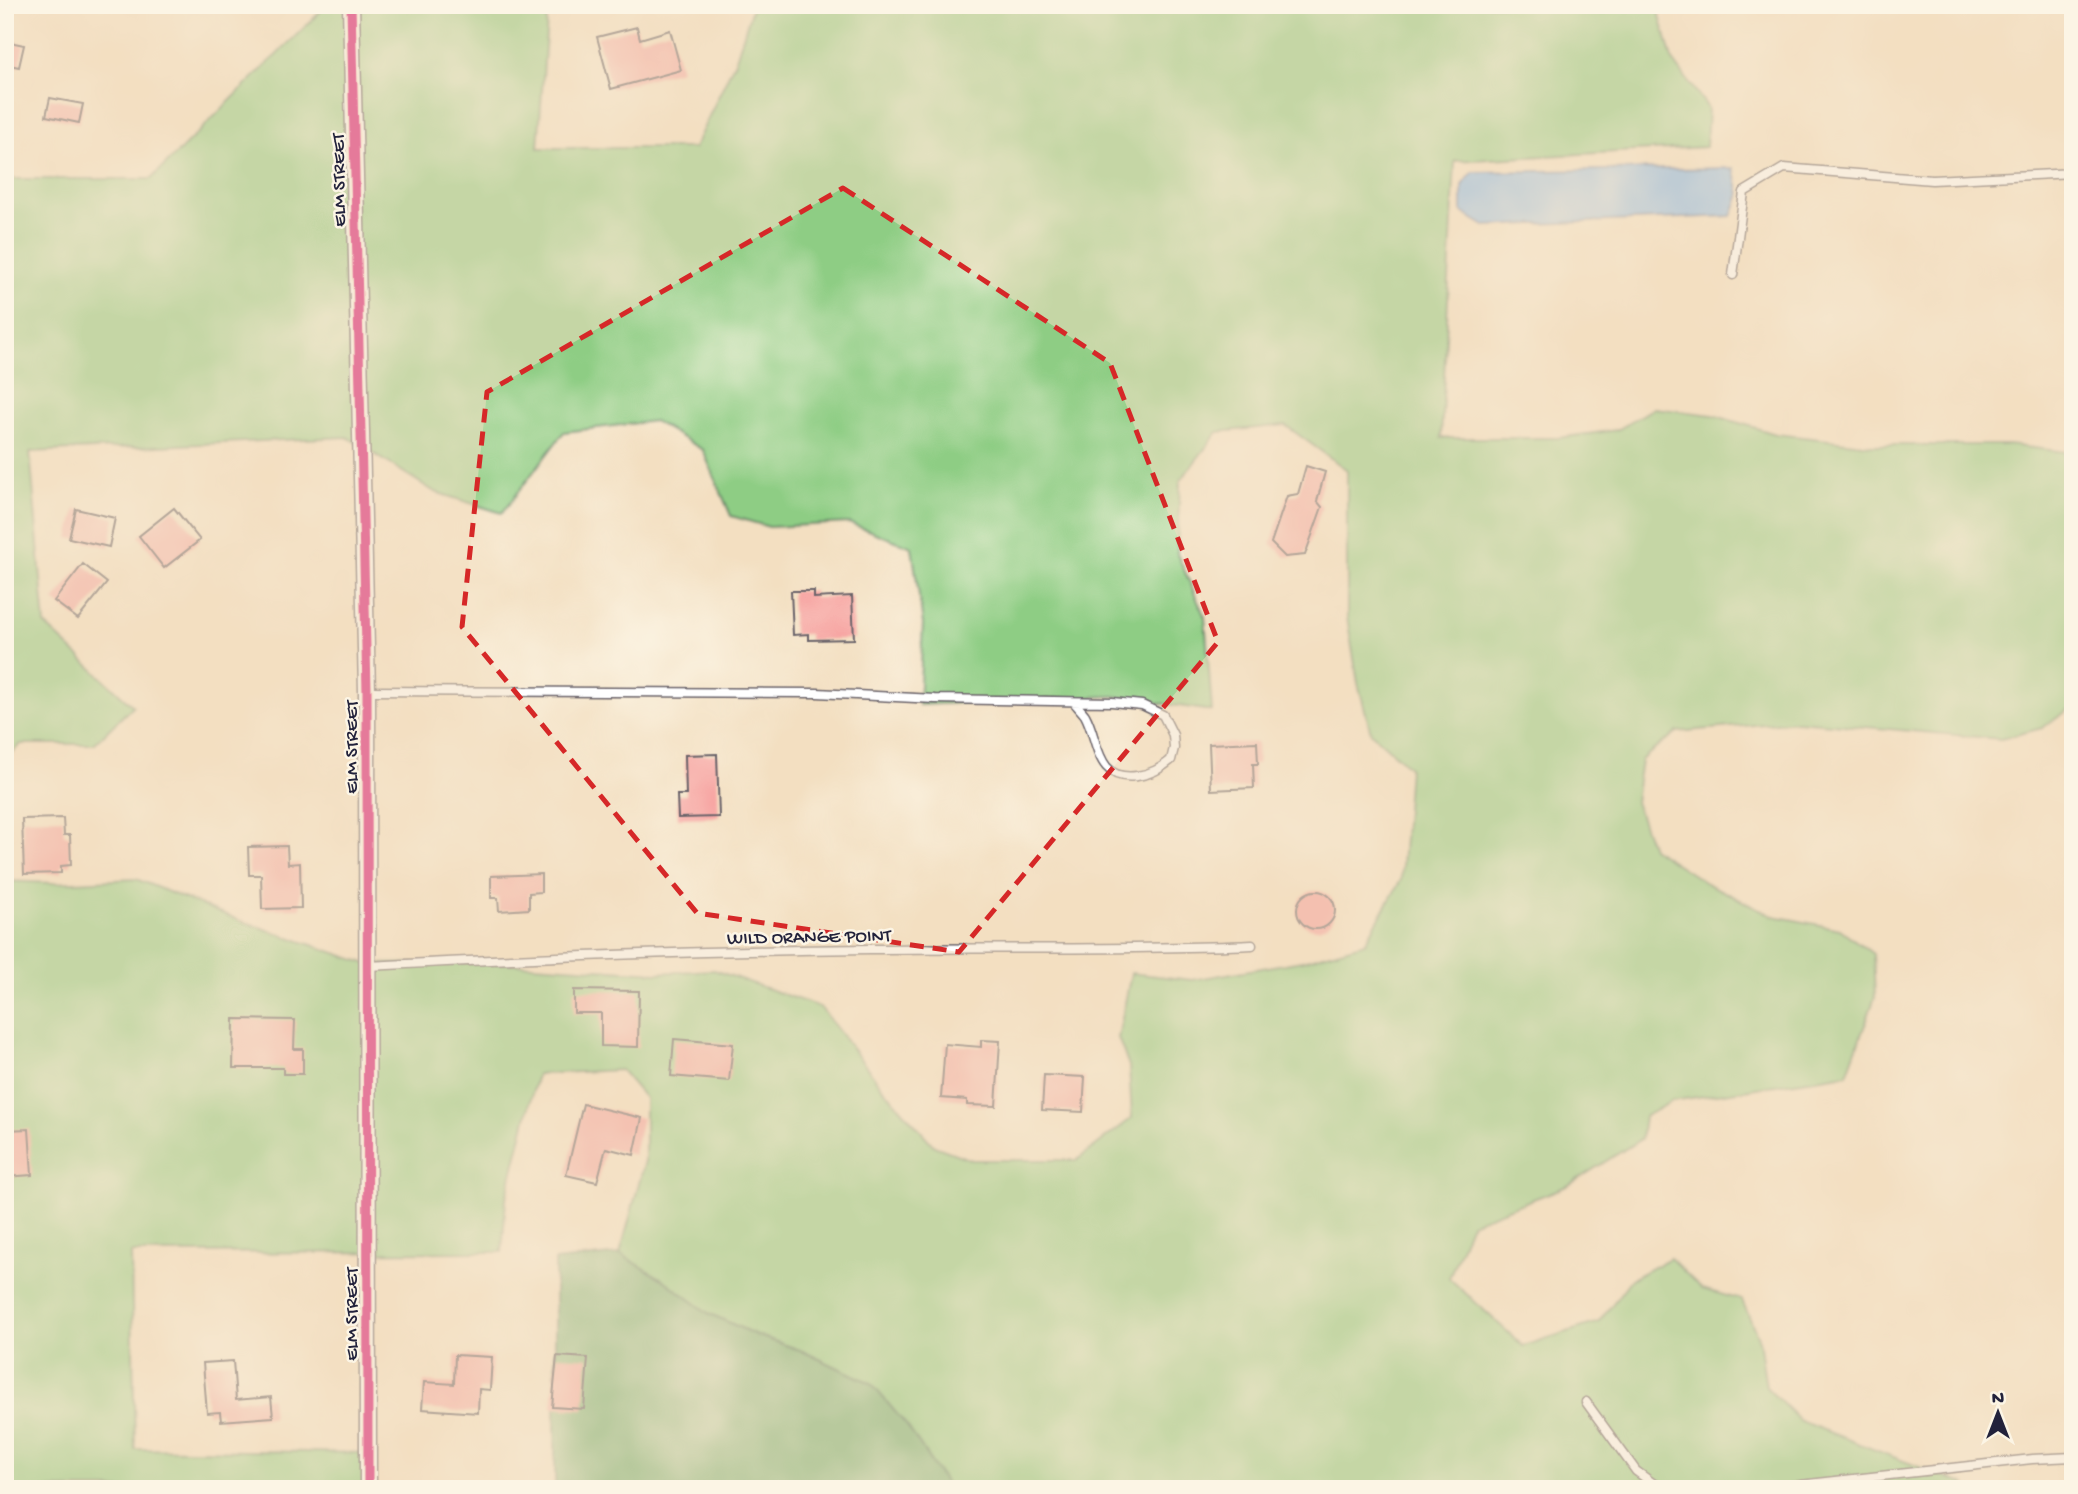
<svg xmlns="http://www.w3.org/2000/svg" width="2078" height="1494" font-family="'Gochi Hand',sans-serif">
<rect width="100%" height="100%" fill="#fcf5e5"/>
<filter id="ink" filterUnits="userSpaceOnUse"><feTurbulence type="fractalNoise" baseFrequency=".0143" numOctaves="2"/><feDisplacementMap in="SourceGraphic" scale="14" xChannelSelector="R" yChannelSelector="G"/><feConvolveMatrix kernelMatrix="1 2 1 2 8 2 1 2 1" color-interpolation-filters="sRGB"/></filter>
<filter id="wash" filterUnits="userSpaceOnUse"><feTurbulence type="fractalNoise" baseFrequency=".00686" numOctaves="4" result="noise"/><feDisplacementMap in="SourceGraphic" scale="28" xChannelSelector="R" yChannelSelector="G"/><feGaussianBlur stdDeviation="1.57" result="paint"/><feColorMatrix in="noise" values="0 0 0 0 0 0 0 0 0 0 0 0 0 0 0 0 0 1.4 0 .05"/><feComposite in="paint" operator="in"/></filter>
<g filter="url(#wash)">
<rect width="100%" height="100%" fill="#f3dfc1"/>
<!-- green -->
<path fill="#8ecd84" stroke="#587860" stroke-width="2" d="M 327,5 L 548,5 L 538,148 L 694,148 L 736,59 L 753,5 L 1657,5 L 1672,59 L 1708,108 L 1706,147 L 1455,161 L 1441,438 L 1558,438 L 1617,430 L 1654,408 L 1713,415 L 1776,434 L 1872,445 L 2008,445 L 2073,453 L 2073,707 L 2042,728 L 2001,739 L 1798,721 L 1677,732 L 1641,760 L 1635,802 L 1652,848 L 1706,883 L 1774,916 L 1840,929 L 1873,954 L 1875,997 L 1847,1074 L 1672,1101 L 1644,1117 L 1641,1139 L 1567,1186 L 1471,1223 L 1449,1278 L 1523,1346 L 1599,1322 L 1631,1279 L 1670,1258 L 1702,1289 L 1742,1300 L 1759,1340 L 1766,1387 L 1800,1421 L 1966,1485 L 1963,1489 L 952,1489 L 944,1482 L 871,1383 L 800,1350 L 756,1335 L 708,1313 L 664,1280 L 620,1254 L 645,1161 L 645,1098 L 621,1070 L 537,1074 L 506,1199 L 502,1252 L 131,1253 L 135,1449 L 365,1453 L 366,1489 L 5,1489 L 5,881 L 53,883 L 136,879 L 241,921 L 368,964 L 502,963 L 657,973 L 714,970 L 820,1007 L 882,1087 L 934,1146 L 972,1160 L 1077,1160 L 1132,1118 L 1129,1066 L 1118,1038 L 1131,973 L 1192,980 L 1302,961 L 1365,943 L 1401,880 L 1409,767 L 1371,733 L 1358,683 L 1347,617 L 1347,470 L 1285,425 L 1218,432 L 1180,481 L 1177,554 L 1205,617 L 1212,711 L 1113,696 L 919,705 L 923,624 L 912,547 L 849,523 L 769,527 L 731,516 L 703,450 L 654,421 L 564,432 L 502,513 L 435,492 L 347,437 L 30,452 L 45,625 L 133,706 L 94,744 L 21,744 L 5,759 L 5,179 L 151,179 Z"/>
<!-- forest -->
<path fill="#72b072" stroke="#4a6956" stroke-width="2" d="M 620,1254 L 664,1280 L 708,1313 L 756,1335 L 800,1350 L 871,1383 L 908,1427 L 944,1482 L 952,1489 L 555,1489 L 555,1261 Z"/>
<!-- water -->
<path fill="#7bb3eb" stroke="#4e6a93" stroke-width="2" d="M 1734,168 L 1740,194 L 1732,216 L 1485,226 L 1462,212 L 1462,185 L 1473,172 Z"/>
<g id="blocks">
<!-- building -->
<path fill="#f69c9b" d="M 637,27 L 640,39 L 670,30 L 681,70 L 611,89 L 597,37 Z
M 5,41 L 24,45 L 19,67 L 5,64 Z
M 50,98 L 83,104 L 79,123 L 46,116 Z
M 1306,466 L 1325,472 L 1317,501 L 1322,507 L 1305,555 L 1285,557 L 1271,543 L 1287,496 L 1298,494 Z
M 174,508 L 200,540 L 164,568 L 139,536 Z
M 76,509 L 115,518 L 109,547 L 69,538 Z
M 83,564 L 107,583 L 78,619 L 54,601 Z
M 791,591 L 814,591 L 814,598 L 852,596 L 854,639 L 809,640 L 809,634 L 793,635 Z
M 1257,742 L 1258,764 L 1253,764 L 1254,788 L 1211,790 L 1209,744 Z
M 717,754 L 719,817 L 678,818 L 677,795 L 686,795 L 685,755 Z
M 63,818 L 64,835 L 70,835 L 71,865 L 61,866 L 61,873 L 24,874 L 22,819 Z
M 287,846 L 288,864 L 300,863 L 301,908 L 262,909 L 261,875 L 249,875 L 248,847 Z
M 541,874 L 541,892 L 529,893 L 529,909 L 499,911 L 498,898 L 491,898 L 491,876 Z
M1297 910a19 19 0 1 1 38 0a19 19 0 1 1-38 0Z
M 574,990 L 639,991 L 638,1047 L 601,1046 L 601,1013 L 574,1013 Z
M 234,1019 L 295,1020 L 294,1049 L 303,1049 L 303,1074 L 283,1074 L 283,1068 L 233,1068 Z
M 674,1039 L 733,1044 L 729,1081 L 671,1076 Z
M 981,1040 L 1000,1041 L 996,1106 L 967,1105 L 967,1100 L 941,1098 L 945,1044 L 981,1047 Z
M 1044,1075 L 1085,1077 L 1083,1112 L 1042,1110 Z
M 583,1104 L 642,1118 L 634,1155 L 606,1148 L 597,1182 L 566,1175 Z
M 29,1129 L 32,1175 L 5,1177 L 5,1130 Z
M 455,1355 L 492,1357 L 490,1390 L 479,1389 L 478,1413 L 422,1409 L 424,1382 L 454,1384 Z
M 557,1356 L 588,1358 L 584,1409 L 552,1407 Z
M 233,1361 L 236,1400 L 271,1397 L 273,1417 L 221,1421 L 220,1412 L 207,1413 L 203,1363 Z"/>
</g>
</g>
<g filter="url(#ink)">
<use href="#blocks" fill-opacity="0" stroke="#6b646a" stroke-width="2"/>
<g fill="none" stroke-linecap="round" stroke-linejoin="round">
<defs>
<path id="service" d="M 1733,275 L 1744,192 L 1784,168 L 1932,180 L 2073,173
M 367,691 L 817,693 L 935,699 L 1112,702 L 1142,705 L 1163,715 L 1173,735 L 1174,748 L 1171,760 C 1160,769 1151,774 1137,776 C 1095,782 1099,740 1085,715 C 1082,711 1077,706 1074,702
M 368,966 C 535,957 703,951 870,949 C 998,947 1125,951 1252,945
M 1586,1402 L 1636,1471 L 1654,1484 L 1666,1489
M 1724,1489 L 1800,1485 L 2032,1459 L 2073,1457"/>
<path id="minor" d="M 351,5 L 367,691 L 368,1489"/>
</defs>
<!-- service casing -->
<use href="#service" stroke="#6b646a" stroke-width="11"/>
<!-- minor casing -->
<use href="#minor" stroke="#6b646a" stroke-width="19"/>
<!-- service -->
<use href="#service" stroke="#fff" stroke-width="8"/>
<!-- minor -->
<use href="#minor" stroke="#fff" stroke-width="16"/>
<defs>
<path id="cycleway" d="M 351,5 L 367,691 L 368,1489"/>
</defs>
<!-- cycleway casing -->
<use href="#cycleway" stroke="#fcf5e5" stroke-width="13"/>
<!-- cycleway -->
<use href="#cycleway" stroke="#d6006c" stroke-width="9"/>
</g>
</g>
<!-- marked area -->
<path d="M0 0H2078V1494H0ZM 843,188 L 1110,363 L 1218,642 L 959,952 L 697,913 L 462,627 L 487,392 Z" fill="#f3dfc1" fill-opacity=".55" fill-rule="evenodd"/>
<path fill="none" stroke="#d62828" stroke-width="5" stroke-dasharray="14 9" stroke-linejoin="round" d="M 843,188 L 1110,363 L 1218,642 L 959,952 L 697,913 L 462,627 L 487,392 Z"/>
<g text-anchor="middle" stroke-width="5" stroke-linejoin="round" paint-order="stroke">
<!-- street labels -->
<g font-size="19" fill="#22223b" stroke="#fcf5e5">
<text transform="translate(337 180) rotate(-91)" y="7">ELM STREET</text>
<text transform="translate(350 747) rotate(-90)" y="7">ELM STREET</text>
<text transform="translate(809 935) rotate(-1)" y="7">WILD ORANGE POINT</text>
<text transform="translate(350 1314) rotate(-90)" y="7">ELM STREET</text>
</g>
</g>
<!-- margin -->
<rect width="2078" height="1494" fill="none" stroke="#fcf5e5" stroke-width="28"/>
<!-- north arrow -->
<g transform="translate(1998 1413)" stroke="#fcf5e5" stroke-width="5" paint-order="stroke">
<path d="M0-5L12 26L0 18L-12 26Z" fill="#22223b"/>
<text y="-10" font-size="19" font-weight="bold" text-anchor="middle" fill="#22223b">N</text>
</g>
</svg>
